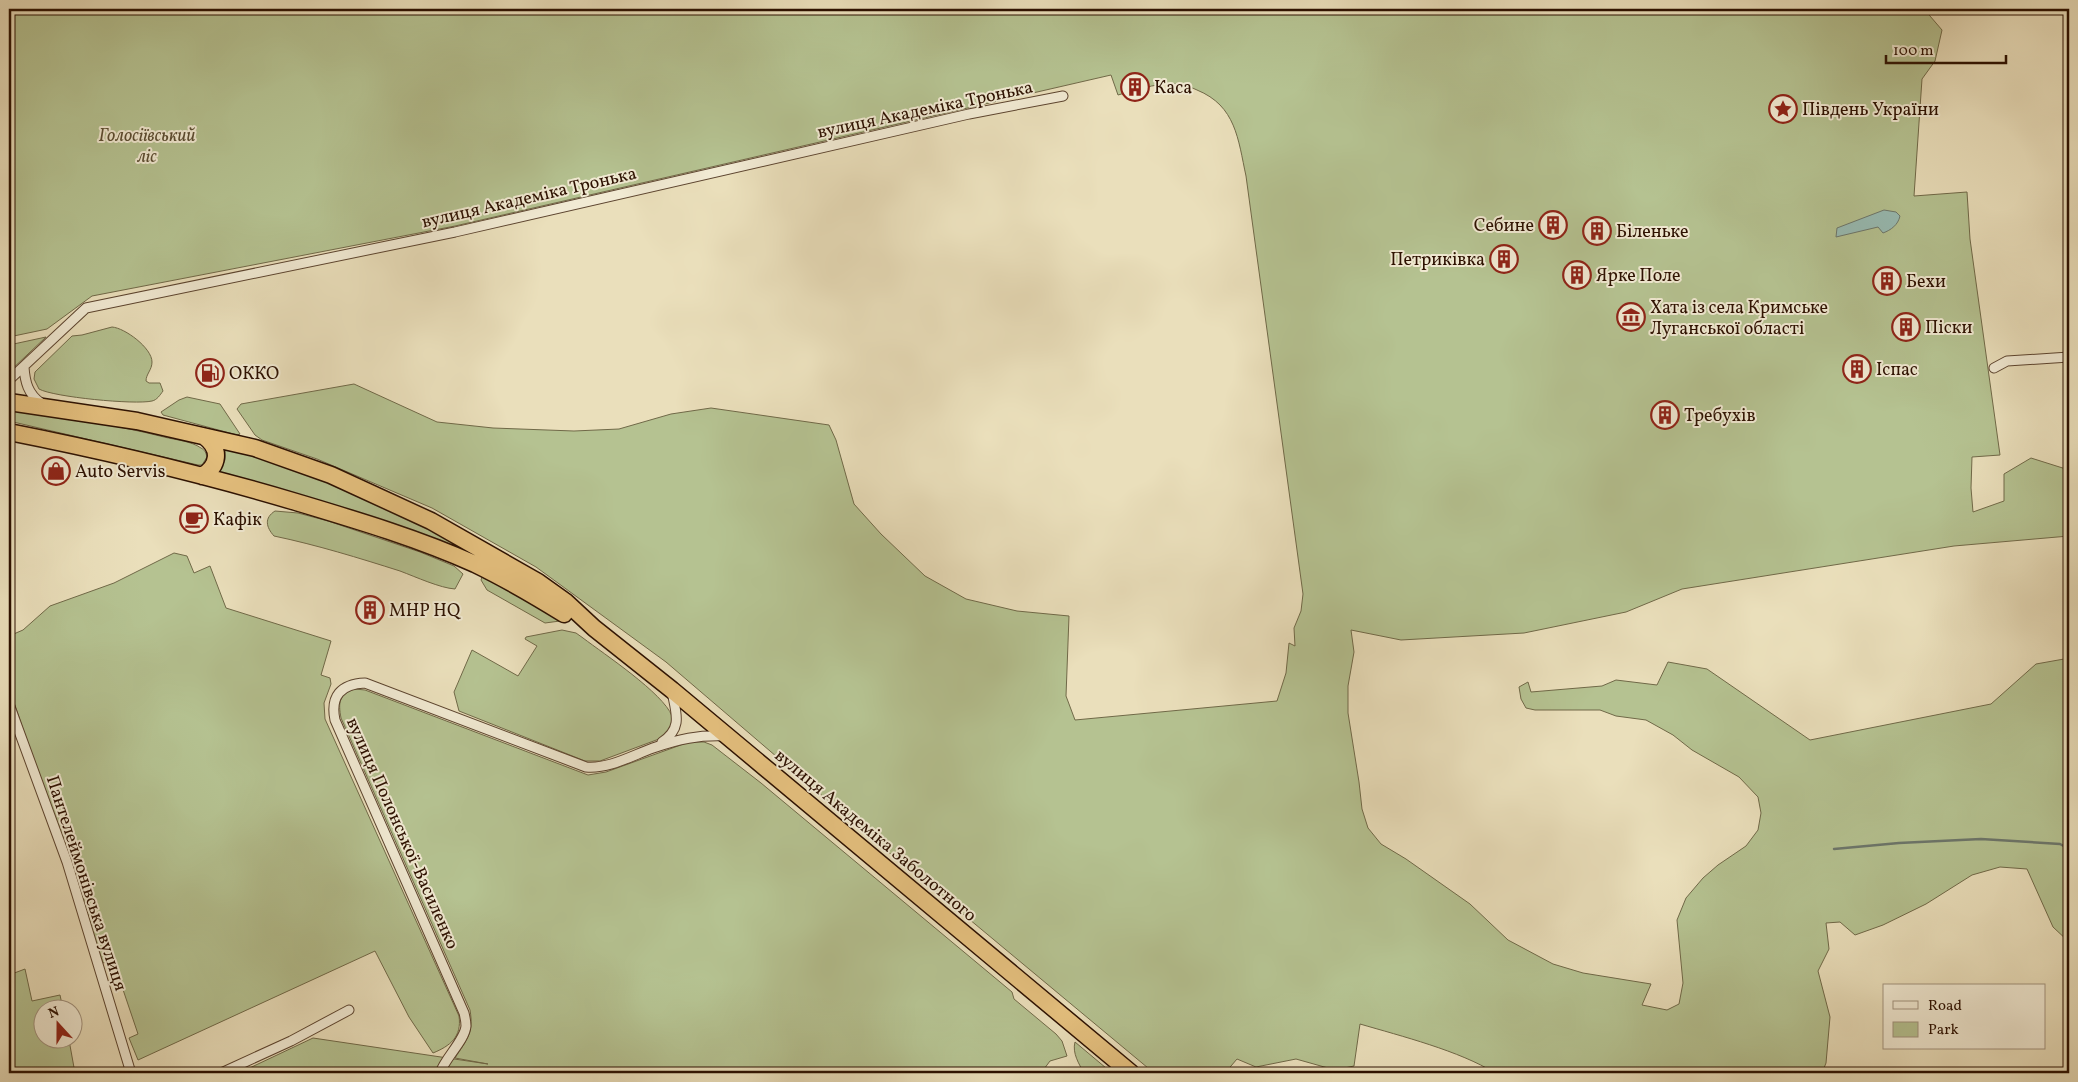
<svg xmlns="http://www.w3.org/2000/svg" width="2078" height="1082" font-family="Vollkorn,serif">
<rect width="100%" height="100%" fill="#eadfbb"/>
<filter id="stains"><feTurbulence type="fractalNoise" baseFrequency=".004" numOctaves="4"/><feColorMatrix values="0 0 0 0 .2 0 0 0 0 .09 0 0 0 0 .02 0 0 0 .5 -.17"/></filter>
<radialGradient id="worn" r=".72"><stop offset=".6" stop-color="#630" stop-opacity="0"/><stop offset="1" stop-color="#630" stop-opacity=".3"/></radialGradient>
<!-- green -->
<path fill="#b5c291" stroke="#706948" d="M 9,9 L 1924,9 L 1942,30 L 1935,61 L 1922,79 L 1914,196 L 1967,192 L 1970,239 L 2000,455 L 1972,457 L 1971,488 L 1973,512 L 2004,501 L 2004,474 L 2031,458 L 2069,470 L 2069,536 L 1954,546 L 1682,589 L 1626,612 L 1524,633 L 1401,640 L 1351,630 L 1354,652 L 1348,686 L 1348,713 L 1359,782 L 1362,809 L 1368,828 L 1381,844 L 1406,859 L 1470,904 L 1508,940 L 1553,964 L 1583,973 L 1651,984 L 1642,1005 L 1667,1010 L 1679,1004 L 1683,983 L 1677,920 L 1686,898 L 1703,878 L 1718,865 L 1746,846 L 1758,830 L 1761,813 L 1758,797 L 1739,777 L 1692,750 L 1673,735 L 1646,720 L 1616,716 L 1600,710 L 1535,710 L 1526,708 L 1521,699 L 1519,687 L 1528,682 L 1531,692 L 1602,686 L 1616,680 L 1657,685 L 1668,662 L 1707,669 L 1810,740 L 1991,704 L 2036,664 L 2064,659 L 2069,660 L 2069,942 L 2053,927 L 2027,869 L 2000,867 L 1972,875 L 1926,904 L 1883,925 L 1855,935 L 1840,922 L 1826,923 L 1829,949 L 1818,971 L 1830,1017 L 1826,1063 L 1822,1073 L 1495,1073 C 1460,1051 1401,1036 1360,1024 L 1354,1066 L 1335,1070 L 1296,1059 L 1256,1067 L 1237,1059 L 1225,1073 L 1154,1073 L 874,840 L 666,662 L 536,567 L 432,508 L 317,459 L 262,440 L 255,435 L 237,409 L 241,404 L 354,384 L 437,422 L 493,428 L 574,431 L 619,429 L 671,414 L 711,408 L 829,425 L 836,440 L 854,504 L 881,534 L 925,576 L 966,599 L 1017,611 L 1069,616 L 1066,696 L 1075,720 L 1277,701 L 1286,673 L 1289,643 L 1295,646 L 1294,628 L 1301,611 L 1303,594 L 1246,176 C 1238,139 1236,106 1197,90 C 1187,85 1174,83 1163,84 C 1148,86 1132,91 1118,95 L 1111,75 L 455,226 L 92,296 L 47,329 L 9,337 Z
M 112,327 C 125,328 152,348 152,362 C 152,370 146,374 146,381 L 149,383 L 160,383 L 163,391 C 160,395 157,400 152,401 C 135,405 53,397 39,389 L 34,379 L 35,372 L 72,336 L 82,335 Z
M 46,337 L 9,372 L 9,345 Z
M 187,397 L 220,404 L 240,434 L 237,435 L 163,415 L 161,412 L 179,400 Z
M 9,409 C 61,417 113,424 164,437 C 176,440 191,441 201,448 C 205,450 206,453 207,457 L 202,465 L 198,465 L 9,421 Z
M 225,445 L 329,482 L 396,511 L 509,570 L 219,472 L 225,460 Z
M 275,511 L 298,513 L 328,521 L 420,552 L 454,566 L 463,574 L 455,589 C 440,588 416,577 400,571 C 359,558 317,545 274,536 C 266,527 264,518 275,511 Z
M 174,553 L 187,556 L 194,573 L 210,566 L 226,608 L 331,641 L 321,675 L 330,678 L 331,684 L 324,703 L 325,719 L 459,1016 C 462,1037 450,1046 433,1053 L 409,1017 L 375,951 L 138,1060 L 129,1038 L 138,1034 L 113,960 L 103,963 L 9,688 L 9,636 L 23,630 L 50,606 L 114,583 Z
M 482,577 L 508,590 L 560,621 L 545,623 L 487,590 L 481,580 Z
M 562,630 L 576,633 L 583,638 C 604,654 663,693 672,716 C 674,721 672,726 671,731 L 659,739 L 600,761 L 585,761 L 459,711 L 454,692 L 472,650 L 518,676 L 537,646 L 525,639 L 526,637 Z
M 355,689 L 365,690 L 588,775 L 606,772 L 689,742 L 704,742 L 712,745 L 761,783 L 1012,992 L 1014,999 L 1056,1034 L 1062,1041 L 1067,1056 L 1050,1061 L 1041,1073 L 239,1073 L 313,1038 L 488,1064 L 455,1058 C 467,1039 474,1033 470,1010 L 341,718 C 338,702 339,694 355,689 Z
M 25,969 L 32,1001 L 60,995 L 63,1009 L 42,1010 L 42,1040 L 69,1040 L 75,1073 L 9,1073 L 9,975 Z
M 1075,1042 L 1112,1073 L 1084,1073 C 1079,1064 1072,1053 1075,1042 Z"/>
<!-- water -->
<path fill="#98bcb4" stroke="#6d776c" d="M 1884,210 L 1896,212 L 1900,216 C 1898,225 1891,230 1883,233 L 1878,227 L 1836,237 L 1837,228 Z"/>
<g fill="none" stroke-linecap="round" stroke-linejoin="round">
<!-- stream -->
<path stroke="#6d776c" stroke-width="2.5" d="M 1834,849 L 1899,843 L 1981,839 L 2060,844 L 2069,849"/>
<defs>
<path id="street" d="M 24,367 C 25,382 28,394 41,403
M 1994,368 L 2007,361 L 2069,357
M 9,380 L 86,308 L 455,232 L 969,114 L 1063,96
M 9,704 L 67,862 L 131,1073
M 662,742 C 683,728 676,713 672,692
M 221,1073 L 291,1041 L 349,1010
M 440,1073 C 445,1058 465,1040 466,1026 C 466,1022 465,1017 464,1013 L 335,720 C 330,696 341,684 365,683 L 586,767 C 609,769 631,756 653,748 C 679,739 698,735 725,736"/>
<path id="highway" d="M 9,402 L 137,421 L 255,448 L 331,475 L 431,521 L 538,582 L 566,602 L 594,628 L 672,690 L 1131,1073
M 9,432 C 105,451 202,474 296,502 C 356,520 417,538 475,564 C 506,579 535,596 564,614
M 202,476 C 219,466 221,449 205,437"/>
</defs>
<!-- street casing -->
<use href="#street" stroke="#5c442f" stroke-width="11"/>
<!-- highway casing -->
<use href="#highway" stroke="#2c1000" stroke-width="19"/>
<!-- street -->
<use href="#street" stroke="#f1ead3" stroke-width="9"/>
<!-- highway -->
<use href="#highway" stroke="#e5c07e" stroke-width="16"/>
</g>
<!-- icons -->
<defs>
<symbol id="building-ring" viewBox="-11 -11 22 22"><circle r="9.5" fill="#f1ead3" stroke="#8f2418" stroke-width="1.5"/><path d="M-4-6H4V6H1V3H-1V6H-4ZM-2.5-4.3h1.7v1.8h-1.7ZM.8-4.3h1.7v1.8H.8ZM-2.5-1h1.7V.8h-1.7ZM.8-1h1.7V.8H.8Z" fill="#8f2418"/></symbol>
<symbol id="sight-ring" viewBox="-11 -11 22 22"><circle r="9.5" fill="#f1ead3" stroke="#8f2418" stroke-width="1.5"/><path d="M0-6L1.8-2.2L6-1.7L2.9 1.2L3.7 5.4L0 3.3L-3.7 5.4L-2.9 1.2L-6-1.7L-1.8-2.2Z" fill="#8f2418"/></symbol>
<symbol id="museum-ring" viewBox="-11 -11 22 22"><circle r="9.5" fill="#f1ead3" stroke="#8f2418" stroke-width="1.5"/><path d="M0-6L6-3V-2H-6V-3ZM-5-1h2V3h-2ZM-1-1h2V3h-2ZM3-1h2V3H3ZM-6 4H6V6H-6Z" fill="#8f2418"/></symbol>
<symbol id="fuel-ring" viewBox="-11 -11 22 22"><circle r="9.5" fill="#f1ead3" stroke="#8f2418" stroke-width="1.5"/><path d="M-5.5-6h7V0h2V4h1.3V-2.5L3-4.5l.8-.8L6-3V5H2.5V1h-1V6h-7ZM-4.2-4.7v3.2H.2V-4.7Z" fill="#8f2418"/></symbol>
<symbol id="shop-ring" viewBox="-11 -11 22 22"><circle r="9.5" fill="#f1ead3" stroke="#8f2418" stroke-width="1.5"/><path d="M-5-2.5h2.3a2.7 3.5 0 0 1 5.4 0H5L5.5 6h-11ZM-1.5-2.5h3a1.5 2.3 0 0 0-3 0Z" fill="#8f2418"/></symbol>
<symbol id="cafe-ring" viewBox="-11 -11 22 22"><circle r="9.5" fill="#f1ead3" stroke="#8f2418" stroke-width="1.5"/><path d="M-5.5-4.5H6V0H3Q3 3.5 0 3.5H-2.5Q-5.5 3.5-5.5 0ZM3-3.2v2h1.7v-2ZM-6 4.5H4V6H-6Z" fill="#8f2418"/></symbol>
</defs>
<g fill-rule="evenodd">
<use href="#building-ring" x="1119" y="71" width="32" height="32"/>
<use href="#sight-ring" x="1767" y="93" width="32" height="32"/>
<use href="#building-ring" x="1537" y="209" width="32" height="32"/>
<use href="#building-ring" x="1581" y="215" width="32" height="32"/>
<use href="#building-ring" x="1488" y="243" width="32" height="32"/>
<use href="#building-ring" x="1561" y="259" width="32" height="32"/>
<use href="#building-ring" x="1871" y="265" width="32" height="32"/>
<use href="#museum-ring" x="1615" y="301" width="32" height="32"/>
<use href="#building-ring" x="1890" y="311" width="32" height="32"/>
<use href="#building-ring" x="1841" y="353" width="32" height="32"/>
<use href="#fuel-ring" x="194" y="357" width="32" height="32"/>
<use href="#building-ring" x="1649" y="399" width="32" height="32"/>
<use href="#shop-ring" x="40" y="455" width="32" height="32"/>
<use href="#cafe-ring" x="178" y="503" width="32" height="32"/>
<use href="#building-ring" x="354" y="594" width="32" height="32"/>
</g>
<g text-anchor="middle" stroke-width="4" stroke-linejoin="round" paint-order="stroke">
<!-- poi labels -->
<g font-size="18" fill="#2c1000" stroke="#f1ead3" text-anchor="start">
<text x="1154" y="93">Каса</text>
<text x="1802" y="115">Південь України</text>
<text x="1534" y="231" text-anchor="end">Себине</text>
<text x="1616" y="237">Біленьке</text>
<text x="1485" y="265" text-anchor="end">Петриківка</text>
<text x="1596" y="281">Ярке Поле</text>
<text x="1906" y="287">Бехи</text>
<text x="1650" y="313">Хата iз села Кримське<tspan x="1650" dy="21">Луганської області</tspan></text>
<text x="1925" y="333">Піски</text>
<text x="1876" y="375">Іспас</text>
<text x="229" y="379">ОККО</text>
<text x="1684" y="421">Требухів</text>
<text x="75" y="477">Auto Servis</text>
<text x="213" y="525">Кафік</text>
<text x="389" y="616">MHP HQ</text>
</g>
<!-- street labels -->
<g font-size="18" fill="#2c1000" stroke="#f1ead3">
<text transform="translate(925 109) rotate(-12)" y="6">вулиця Академіка Тронька</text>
<text transform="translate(529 197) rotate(-13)" y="6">вулиця Академіка Тронька</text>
<text transform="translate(403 833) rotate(66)" y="6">вулиця Полонської-Василенко</text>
<text transform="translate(876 835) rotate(40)" y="6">вулиця Академіка Заболотного</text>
<text transform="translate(87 883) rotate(72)" y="6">Пантелеймонівська вулиця</text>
</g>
<!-- park labels -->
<g font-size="18" font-style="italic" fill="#5c4e33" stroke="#f1ead3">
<text x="147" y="141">Голосіївський<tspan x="147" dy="21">ліс</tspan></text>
</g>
</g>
<!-- margin -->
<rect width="2078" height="1082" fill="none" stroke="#eadfbb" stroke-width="30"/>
<rect x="10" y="10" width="2058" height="1062" fill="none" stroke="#2c1000" stroke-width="2.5"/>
<rect x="15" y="15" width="2048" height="1052" fill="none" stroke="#2c1000"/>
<!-- legend -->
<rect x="1883" y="984" width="162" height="65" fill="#f1ead3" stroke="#a2937f"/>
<rect x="1893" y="1001" width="25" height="8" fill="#f1ead3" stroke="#a2937f"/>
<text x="1928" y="1010" font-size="15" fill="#2c1000">Road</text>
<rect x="1893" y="1022" width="25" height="15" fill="#b5c291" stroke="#a2937f"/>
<text x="1928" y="1034" font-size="15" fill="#2c1000">Park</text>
<!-- north arrow -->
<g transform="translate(58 1024) rotate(339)"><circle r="24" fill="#f1ead3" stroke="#a2937f"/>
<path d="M0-4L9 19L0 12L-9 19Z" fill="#8f2418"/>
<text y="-8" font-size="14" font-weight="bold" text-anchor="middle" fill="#2c1000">N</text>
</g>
<!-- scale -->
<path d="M1886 55v8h120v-8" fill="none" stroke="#2c1000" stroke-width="2.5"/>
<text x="1893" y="55" font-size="15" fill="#2c1000" stroke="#f1ead3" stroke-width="4" paint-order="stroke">100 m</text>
<rect width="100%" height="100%" filter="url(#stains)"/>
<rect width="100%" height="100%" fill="url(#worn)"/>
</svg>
